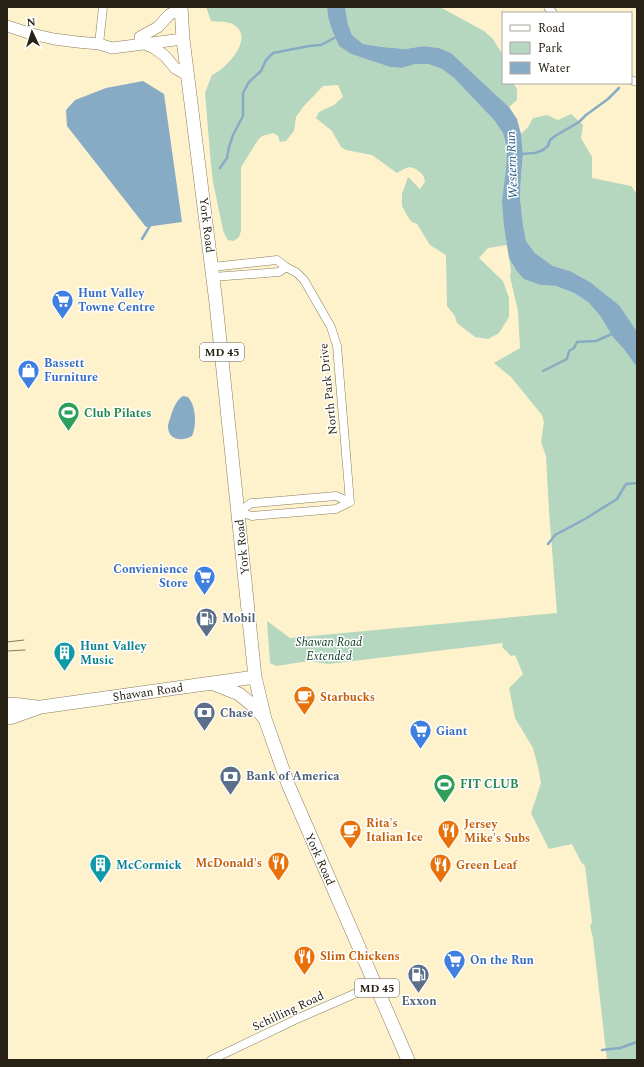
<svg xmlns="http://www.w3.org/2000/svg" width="644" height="1067" font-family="Spectral,serif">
<rect width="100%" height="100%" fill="#fef2cd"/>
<!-- green -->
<path fill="#b5d6bf" d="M 206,7 L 327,7 L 328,17 L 332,30 L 339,46 L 351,54 L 390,67 L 402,68 L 415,64 L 428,64 L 442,69 L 454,78 L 494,120 L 503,133 L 507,148 L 504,227 L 507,245 L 488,248 L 479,258 L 503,281 L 509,298 L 509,317 L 499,333 L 488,339 L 475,337 L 457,323 L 455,316 L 447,306 L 446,255 L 430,245 L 417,224 L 412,222 L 408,217 L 402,206 L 402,194 L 408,177 L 420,189 L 425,182 C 424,176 423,174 418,171 C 410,164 406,168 397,173 L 372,155 L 346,150 L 341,147 L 332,131 L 316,118 L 319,112 L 334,105 L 343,97 L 338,85 L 323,86 L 303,107 L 296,117 L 294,131 L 286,141 L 280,142 L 278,136 L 273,133 L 262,136 L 258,140 L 241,167 L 241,231 L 239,237 L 234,241 L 228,240 L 225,235 L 223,230 L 213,182 L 211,165 L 205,93 L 212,75 C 228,68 258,34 230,23 C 225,21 217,22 211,21 Z
M 345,7 L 440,7 L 484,31 L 493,39 L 502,54 L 503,83 L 513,83 L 517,89 L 517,100 L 509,107 L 451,53 L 439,48 L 424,46 L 405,49 L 383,47 L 363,44 L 352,35 L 348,24 Z
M 571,114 L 583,125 L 581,138 L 592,157 L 592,178 L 631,186 L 637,194 L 637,1060 L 607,1060 L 593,938 L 590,926 L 592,922 L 585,866 L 581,862 L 572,844 L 549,849 L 531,813 L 541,783 L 538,767 L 533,748 L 515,718 L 509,688 L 523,674 L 515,655 L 511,656 L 502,647 L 503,643 L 328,664 L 309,661 L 276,666 L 270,663 L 267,621 L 290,638 L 557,613 L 549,510 L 546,456 L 541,442 L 544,422 L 542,415 L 511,377 L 494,363 L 520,348 L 518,311 L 510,277 L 511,271 L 509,258 L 516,270 L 541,285 L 556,286 L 574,293 L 588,302 L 601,317 L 605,322 L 619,305 L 590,282 L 570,271 L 553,266 L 535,253 L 526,241 L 523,225 L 520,198 L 521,176 L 523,154 L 521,134 L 528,127 L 533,118 L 547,115 L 558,120 Z"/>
<!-- water -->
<path fill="#88abc5" d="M 327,7 L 345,7 L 348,24 L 352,35 L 363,44 L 383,47 L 405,49 L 424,46 L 439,48 L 451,53 L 509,107 L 517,119 L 521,134 L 523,154 L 521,176 L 520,198 L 523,225 L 526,241 L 535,253 L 553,266 L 570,271 L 590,282 L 619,305 L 637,332 L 637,367 L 624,349 L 613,337 L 601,317 L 588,302 L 574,293 L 556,286 L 541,285 L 524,279 L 516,270 L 509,258 L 504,227 L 502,201 L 506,170 L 507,148 L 503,133 L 494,120 L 454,78 L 442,69 L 428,64 L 415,64 L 402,68 L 390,67 L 351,54 L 339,46 L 332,30 L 328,17 Z
M 143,81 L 164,94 L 182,222 L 146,227 L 67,126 L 66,110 L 75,100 L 106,88 Z
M 183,396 L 188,397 C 196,406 197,425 192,436 C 182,442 167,440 168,425 C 171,416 174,401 183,396 Z"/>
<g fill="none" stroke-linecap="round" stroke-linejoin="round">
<!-- stream -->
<path stroke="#88abc5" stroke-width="2.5" d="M 520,154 L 535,153 L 543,150 L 548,146 L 550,140 L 555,136 L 579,122 L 586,115 L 608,99 L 619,88
M 220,168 L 227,158 L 229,147 L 233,135 L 243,116 L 243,93 L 249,82 L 261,71 L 266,60 L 273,53 L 309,46 L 321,45 L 338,36
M 142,239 L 151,224
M 543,371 L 567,359 L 569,351 L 574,348 L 577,342 L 596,341 L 614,333
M 548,544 L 555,535 L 585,519 L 617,499 L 626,484 L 637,483
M 602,1050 L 620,1048 L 637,1042"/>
<defs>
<path id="street" d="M 548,7 L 553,13
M 99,44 L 103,7
M 631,80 L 637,82
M 212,267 L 277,260 L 286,267 L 297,273 L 304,280 L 331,327 L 337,346 L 350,502
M 213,277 L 279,272 L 286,267
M 239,512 L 251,503 L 255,503 L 336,496 L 350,502
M 239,512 L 252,516 L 336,509 L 350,502
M 211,1060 L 299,1018 L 375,985"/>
<path id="secondary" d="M 7,26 L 32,34 L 54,39 L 77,42 L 99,44 L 112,48 L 183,39
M 140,37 L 158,27 L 169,15 L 181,8
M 145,44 L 154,48 L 165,56 L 175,68 L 187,75"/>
<path id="primary" d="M 181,7 L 183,39 L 216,303 L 255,677 L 265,719 L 288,784 L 408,1060
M 214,684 L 239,694 L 256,708 L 264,718
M 7,705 L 12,704 L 37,707
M 7,718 L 13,717 L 41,707 L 255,677"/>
</defs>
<!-- street casing -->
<use href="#street" stroke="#887d5c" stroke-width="9"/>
<!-- secondary casing -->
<use href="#secondary" stroke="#887d5c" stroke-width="12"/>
<!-- primary casing -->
<use href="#primary" stroke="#887d5c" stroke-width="14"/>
<!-- street -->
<use href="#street" stroke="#fff" stroke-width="8"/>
<!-- secondary -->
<use href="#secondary" stroke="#fff" stroke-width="11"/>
<!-- primary -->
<use href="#primary" stroke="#fff" stroke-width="13"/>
<!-- tram -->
<path stroke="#827a63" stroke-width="1" d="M 7,642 L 24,640
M 7,651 L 25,650"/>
</g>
<!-- icons -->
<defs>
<symbol id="supermarket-pin" viewBox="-11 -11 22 30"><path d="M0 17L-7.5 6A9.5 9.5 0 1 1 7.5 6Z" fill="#3f7fe0" stroke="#fff"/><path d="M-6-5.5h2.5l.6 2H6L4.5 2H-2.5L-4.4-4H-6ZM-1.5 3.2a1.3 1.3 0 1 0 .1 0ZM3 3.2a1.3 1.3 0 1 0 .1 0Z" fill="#fff"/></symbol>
<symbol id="shop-pin" viewBox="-11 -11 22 30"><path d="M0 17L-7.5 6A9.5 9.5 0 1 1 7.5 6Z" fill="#3f7fe0" stroke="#fff"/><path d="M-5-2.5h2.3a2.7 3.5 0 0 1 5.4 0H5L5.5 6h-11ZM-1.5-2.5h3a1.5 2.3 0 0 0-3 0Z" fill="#fff"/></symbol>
<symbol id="stadium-pin" viewBox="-11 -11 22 30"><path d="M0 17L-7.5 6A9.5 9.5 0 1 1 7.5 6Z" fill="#2e9e5b" stroke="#fff"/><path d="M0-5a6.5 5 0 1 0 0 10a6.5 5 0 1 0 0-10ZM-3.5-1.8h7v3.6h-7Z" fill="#fff"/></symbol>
<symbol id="fuel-pin" viewBox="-11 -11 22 30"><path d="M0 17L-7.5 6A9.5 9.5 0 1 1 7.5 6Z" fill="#5c6f8a" stroke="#fff"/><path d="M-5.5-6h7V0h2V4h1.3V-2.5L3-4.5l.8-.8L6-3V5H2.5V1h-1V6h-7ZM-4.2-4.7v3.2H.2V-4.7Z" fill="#fff"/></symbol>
<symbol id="building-pin" viewBox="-11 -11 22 30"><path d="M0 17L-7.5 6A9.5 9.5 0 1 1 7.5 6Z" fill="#0f9aa8" stroke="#fff"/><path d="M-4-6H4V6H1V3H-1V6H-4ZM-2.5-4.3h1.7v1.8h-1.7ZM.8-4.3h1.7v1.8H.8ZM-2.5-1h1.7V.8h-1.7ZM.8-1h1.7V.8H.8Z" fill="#fff"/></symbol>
<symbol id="cafe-pin" viewBox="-11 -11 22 30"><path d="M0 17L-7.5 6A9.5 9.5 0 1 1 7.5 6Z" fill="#e8710a" stroke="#fff"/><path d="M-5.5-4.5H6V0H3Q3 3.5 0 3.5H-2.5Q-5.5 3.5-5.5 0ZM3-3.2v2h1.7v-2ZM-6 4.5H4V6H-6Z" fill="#fff"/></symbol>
<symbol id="bank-pin" viewBox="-11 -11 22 30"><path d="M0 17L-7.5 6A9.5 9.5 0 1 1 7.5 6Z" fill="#5c6f8a" stroke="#fff"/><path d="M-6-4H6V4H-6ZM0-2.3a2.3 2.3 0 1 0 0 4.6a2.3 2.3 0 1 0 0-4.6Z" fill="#fff"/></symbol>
<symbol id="restaurant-pin" viewBox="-11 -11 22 30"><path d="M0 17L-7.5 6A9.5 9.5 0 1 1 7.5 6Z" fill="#e8710a" stroke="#fff"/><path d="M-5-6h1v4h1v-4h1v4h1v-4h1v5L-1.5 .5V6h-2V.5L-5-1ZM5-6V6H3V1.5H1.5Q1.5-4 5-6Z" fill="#fff"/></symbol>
</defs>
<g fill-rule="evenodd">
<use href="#supermarket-pin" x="50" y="288" width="25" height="34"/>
<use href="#shop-pin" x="16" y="358" width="25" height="34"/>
<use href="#stadium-pin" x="56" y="400" width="25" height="34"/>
<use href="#supermarket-pin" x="192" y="564" width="25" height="34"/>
<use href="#fuel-pin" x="194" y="606" width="25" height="34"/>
<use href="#building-pin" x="52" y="640" width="25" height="34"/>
<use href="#cafe-pin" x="292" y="684" width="25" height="34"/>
<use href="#bank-pin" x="192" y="700" width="25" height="34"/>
<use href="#supermarket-pin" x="408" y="718" width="25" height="34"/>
<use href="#bank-pin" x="218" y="764" width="25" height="34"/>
<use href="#stadium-pin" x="432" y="772" width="25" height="34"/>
<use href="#cafe-pin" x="338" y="818" width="25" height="34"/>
<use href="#restaurant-pin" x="436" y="818" width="25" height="34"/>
<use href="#restaurant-pin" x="266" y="850" width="25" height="34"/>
<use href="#building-pin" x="88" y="852" width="25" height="34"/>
<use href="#restaurant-pin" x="428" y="852" width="25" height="34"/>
<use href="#restaurant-pin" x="292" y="944" width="25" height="34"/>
<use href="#supermarket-pin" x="442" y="948" width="25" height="34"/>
<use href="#fuel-pin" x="406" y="962" width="25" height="34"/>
</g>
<g text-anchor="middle" stroke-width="3" stroke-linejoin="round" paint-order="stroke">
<!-- shield labels -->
<g fill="#fff" stroke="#68645b" stroke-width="1">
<rect x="200" y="343" width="44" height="18" rx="3"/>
<rect x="355" y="979" width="44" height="18" rx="3"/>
</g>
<g font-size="11" font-weight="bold" fill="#272215">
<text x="222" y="356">MD 45</text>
<text x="377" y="992">MD 45</text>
</g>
<!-- street labels -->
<g font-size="12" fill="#272215" stroke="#fff">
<text transform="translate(207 225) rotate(83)" y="4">York Road</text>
<text transform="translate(328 389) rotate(-96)" y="4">North Park Drive</text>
<text transform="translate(242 547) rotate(-96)" y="4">York Road</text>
<text transform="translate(148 692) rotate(-8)" y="4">Shawan Road</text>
<text transform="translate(320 859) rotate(66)" y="4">York Road</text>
<text transform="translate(288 1011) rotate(-25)" y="4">Schilling Road</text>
</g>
<!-- shop labels -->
<g font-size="12" font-weight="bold" fill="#366cbe" stroke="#fff" text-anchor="start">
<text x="78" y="297">Hunt Valley<tspan x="78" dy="14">Towne Centre</tspan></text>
<text x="44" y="367">Bassett<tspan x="44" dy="14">Furniture</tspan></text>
<text x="188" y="573" text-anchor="end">Convienience<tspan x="188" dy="14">Store</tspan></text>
<text x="436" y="735">Giant</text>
<text x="470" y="964">On the Run</text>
</g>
<!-- leisure labels -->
<g font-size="12" font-weight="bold" fill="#27864d" stroke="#fff" text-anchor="start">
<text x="84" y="417">Club Pilates</text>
<text x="460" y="788">FIT CLUB</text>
</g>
<!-- service labels -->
<g font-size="12" font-weight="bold" fill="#4e5e75" stroke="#fff" text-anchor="start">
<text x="222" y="622">Mobil</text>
<text x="220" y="717">Chase</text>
<text x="246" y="780">Bank of America</text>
<text x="419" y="1005" text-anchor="middle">Exxon</text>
</g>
<!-- park labels -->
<g font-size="12" font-style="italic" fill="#093920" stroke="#fff">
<text x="329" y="646">Shawan Road<tspan x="329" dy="14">Extended</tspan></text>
</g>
<!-- culture labels -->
<g font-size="12" font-weight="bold" fill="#0d838f" stroke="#fff" text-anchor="start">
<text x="80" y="650">Hunt Valley<tspan x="80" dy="14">Music</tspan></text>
<text x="116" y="869">McCormick</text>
</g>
<!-- food labels -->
<g font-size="12" font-weight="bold" fill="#c56008" stroke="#fff" text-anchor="start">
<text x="320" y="701">Starbucks</text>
<text x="366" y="827">Rita's<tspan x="366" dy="14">Italian Ice</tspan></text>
<text x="464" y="828">Jersey<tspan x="464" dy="14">Mike's Subs</tspan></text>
<text x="262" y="867" text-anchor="end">McDonald's</text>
<text x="456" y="869">Green Leaf</text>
<text x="320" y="960">Slim Chickens</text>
</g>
<!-- water labels -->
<g font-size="13" font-style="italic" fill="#235b80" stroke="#fff">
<text transform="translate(511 165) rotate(-92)" y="5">Western Run</text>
</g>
</g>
<!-- border -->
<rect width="644" height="1067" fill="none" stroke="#272215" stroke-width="16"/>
<!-- legend -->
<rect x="502" y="12" width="130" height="72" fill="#ffffff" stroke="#a9a7a1"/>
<rect x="510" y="25" width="20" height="6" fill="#ffffff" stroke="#a9a7a1"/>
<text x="538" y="32" font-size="12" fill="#272215">Road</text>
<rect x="510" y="42" width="20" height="12" fill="#b5d6bf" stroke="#a9a7a1"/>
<text x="538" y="52" font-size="12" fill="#272215">Park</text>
<rect x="510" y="62" width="20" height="12" fill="#88abc5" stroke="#a9a7a1"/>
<text x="538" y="72" font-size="12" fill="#272215">Water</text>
<!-- north arrow -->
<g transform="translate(32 32) rotate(356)" stroke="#ffffff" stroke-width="3" paint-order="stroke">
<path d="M0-3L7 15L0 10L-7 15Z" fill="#272215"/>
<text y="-6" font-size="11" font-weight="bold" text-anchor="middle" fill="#272215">N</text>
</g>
</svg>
